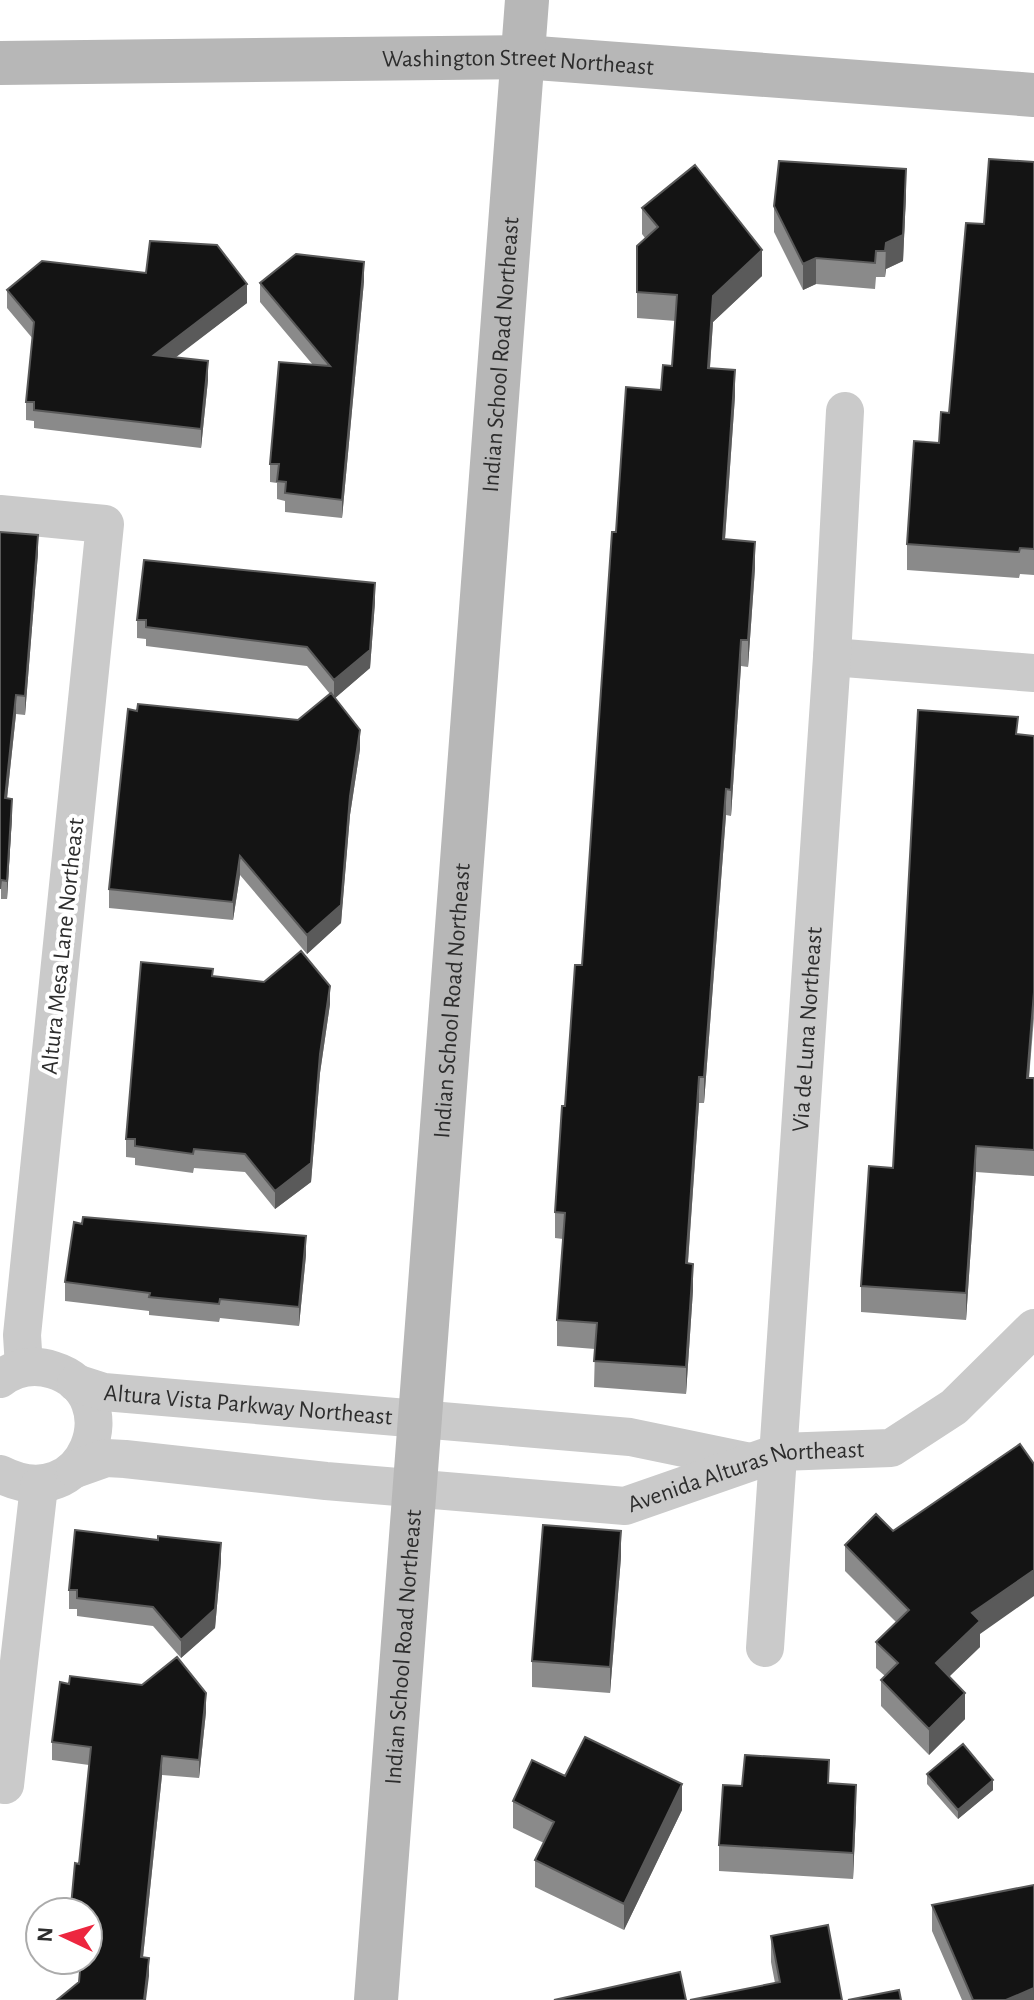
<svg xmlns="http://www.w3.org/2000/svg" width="1034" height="2000" font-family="'Alegreya Sans',sans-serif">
<rect width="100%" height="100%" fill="#fff"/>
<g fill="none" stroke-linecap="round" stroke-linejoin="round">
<!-- street -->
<g stroke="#cacaca" stroke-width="38">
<path d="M 0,514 L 105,524 L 22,1335 L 24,1367"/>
<path d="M 832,657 L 1034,673"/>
<path d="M 0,1379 C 16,1367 34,1364 53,1370 C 131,1394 87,1519 0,1474"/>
<path id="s1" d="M 76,1383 L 104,1392 L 630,1437 L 746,1461"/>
<path id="s2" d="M 75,1469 L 106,1458 L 125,1459 L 326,1481 L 625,1506 L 780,1452 L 891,1448 L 954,1407 L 1034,1328"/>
<path id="s3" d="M 765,1648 L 832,657 L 845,411"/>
<path d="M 0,1784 L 5,1785 L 39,1486"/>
</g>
<!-- secondary -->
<g stroke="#b7b7b7" stroke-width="44">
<path id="s4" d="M 0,63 L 523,57 L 1034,95"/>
<path id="s5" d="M 376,2000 L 527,0"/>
</g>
</g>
<!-- wall -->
<path fill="#8a8a8a" d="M 1034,162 L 1034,575 L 1020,574 L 1019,578 L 907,570 L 907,544 L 949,413 L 984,224 Z
M 906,195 L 903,261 L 886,269 L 885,277 L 876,277 L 875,289 L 816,284 L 803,290 L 774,232 L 774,206 Z
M 642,208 L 762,276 L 713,322 L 710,368 L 735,396 L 725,540 L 755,568 L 748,667 L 741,666 L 731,816 L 726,815 L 704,1103 L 699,1103 L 688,1263 L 693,1290 L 686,1394 L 594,1387 L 595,1349 L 557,1346 L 557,1320 L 563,1239 L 555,1238 L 555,1212 L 565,1106 L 582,965 L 616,532 L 661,390 L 672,366 L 676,321 L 637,318 L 637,246 L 645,238 L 642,234 Z
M 364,281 L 342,518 L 285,512 L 285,501 L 277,499 L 277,483 L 270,482 L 270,464 L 313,365 L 260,302 L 260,283 Z
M 7,290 L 247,303 L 175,357 L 208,380 L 201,448 L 34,428 L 34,421 L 26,420 L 26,402 L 33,339 L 7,308 Z
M 0,532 L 38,553 L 25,715 L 16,714 L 7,798 L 12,817 L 7,899 L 1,899 Z
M 375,602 L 370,668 L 335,698 L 360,749 L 350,815 L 341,923 L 307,954 L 240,875 L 233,920 L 109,908 L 109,889 L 137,711 L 298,720 L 330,694 L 307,666 L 146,646 L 146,639 L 137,638 L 137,620 Z
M 1018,734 L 1034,736 L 1034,1018 L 1029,1078 L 1034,1078 L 1034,1176 L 976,1172 L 966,1320 L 861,1312 L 861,1286 L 893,1168 Z
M 213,976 L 330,1004 L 320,1073 L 311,1182 L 275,1209 L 245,1172 L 194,1168 L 193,1173 L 135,1165 L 135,1158 L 126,1157 L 126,1139 Z
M 82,1224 L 306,1255 L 299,1326 L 220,1318 L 219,1322 L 149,1315 L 149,1311 L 65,1301 L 65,1282 Z
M 845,1545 L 980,1634 L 980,1647 L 949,1677 L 965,1719 L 929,1755 L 881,1706 L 881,1680 L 885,1676 L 876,1668 L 876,1642 L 896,1622 L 845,1571 Z
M 621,1557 L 610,1693 L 532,1687 L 532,1661 Z
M 221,1561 L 215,1628 L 181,1658 L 153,1626 L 77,1616 L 77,1609 L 69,1609 L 69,1590 Z
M 69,1684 L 142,1685 L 206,1712 L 199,1778 L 162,1775 L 143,1957 L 149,1976 L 79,1982 L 88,1912 L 71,1912 L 71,1906 L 79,1864 L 89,1765 L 52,1760 L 52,1742 Z
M 927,1774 L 993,1790 L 958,1819 L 927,1784 Z
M 565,1776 L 682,1810 L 624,1930 L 535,1887 L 535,1860 L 544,1843 L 513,1828 L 513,1801 Z
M 829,1783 L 856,1811 L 853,1879 L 719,1871 L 719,1845 L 742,1786 Z
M 932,1905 L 1034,2000 L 962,2000 L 932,1931 Z
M 771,1936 L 842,2000 L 775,1983 L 771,1962 Z"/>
<!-- shaded-wall -->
<path fill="#5a5a5a" d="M 906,169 L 906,195 L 903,261 L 886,269 L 885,277 L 886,243 Z
M 762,250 L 762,276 L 713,322 L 708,394 L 708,368 L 713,296 Z
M 816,258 L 816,284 L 803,290 L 803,264 Z
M 364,262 L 364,281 L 342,518 L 342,500 Z
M 247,284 L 247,303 L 154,374 L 154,355 Z
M 208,361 L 208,380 L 201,448 L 201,429 Z
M 735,370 L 735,396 L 723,566 L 723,539 Z
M 38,535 L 38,553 L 25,715 L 25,696 Z
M 755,542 L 755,568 L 748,667 L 748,640 Z
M 375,583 L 375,602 L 370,668 L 334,699 L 334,680 Z
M 741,640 L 741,666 L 731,816 L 731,790 Z
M 16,695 L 16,714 L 5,817 L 5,798 Z
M 360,730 L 360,749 L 350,815 L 341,923 L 307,954 L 307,935 L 350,796 Z
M 726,789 L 726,815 L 704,1103 L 704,1077 Z
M 12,799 L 12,817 L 7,899 L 7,881 Z
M 240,856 L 240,875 L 233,920 L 233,902 Z
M 330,986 L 330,1004 L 320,1073 L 311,1182 L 275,1209 L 275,1191 Z
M 1033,992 L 1033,1018 L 1027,1104 L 1027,1078 Z
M 699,1077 L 699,1103 L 686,1289 L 686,1263 Z
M 976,1146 L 976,1172 L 966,1320 L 966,1293 Z
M 306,1236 L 306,1255 L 299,1326 L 299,1307 Z
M 693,1264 L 693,1290 L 686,1394 L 686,1367 Z
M 621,1531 L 621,1557 L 610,1693 L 610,1667 Z
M 221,1543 L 221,1561 L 215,1628 L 181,1658 L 181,1640 Z
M 1034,1570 L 1034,1596 L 980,1634 L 980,1647 L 936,1689 L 936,1663 L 972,1613 Z
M 206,1693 L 206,1712 L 199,1778 L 199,1760 Z
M 965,1693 L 965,1719 L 929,1755 L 929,1729 Z
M 162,1756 L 162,1775 L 141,1976 L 141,1957 Z
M 993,1780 L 993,1790 L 958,1819 L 958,1810 Z
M 682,1784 L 682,1810 L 624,1930 L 624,1904 Z
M 856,1785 L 856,1811 L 853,1879 L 853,1853 Z
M 149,1958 L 149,1976 L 146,2000 L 144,2000 Z
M 1034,1988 L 1034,2000 L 1006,2000 Z"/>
<!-- building -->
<path fill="#141414" stroke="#5a5a5a" stroke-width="2" d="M 989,159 L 1034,162 L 1034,549 L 1020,548 L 1019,552 L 907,544 L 914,441 L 939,443 L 941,412 L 949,413 L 966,223 L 984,224 Z
M 779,161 L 906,169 L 903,235 L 886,243 L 885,251 L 876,251 L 875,263 L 816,258 L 803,264 L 774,206 Z
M 695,165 L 762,250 L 713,296 L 708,368 L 735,370 L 723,539 L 755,542 L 748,640 L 741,640 L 731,790 L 726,789 L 704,1077 L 699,1077 L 686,1263 L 693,1264 L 686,1367 L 594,1361 L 597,1323 L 557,1320 L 565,1213 L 555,1212 L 562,1106 L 565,1106 L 575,965 L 582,965 L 612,532 L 616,532 L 626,387 L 661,390 L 663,365 L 672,366 L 677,295 L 637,292 L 637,246 L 658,227 L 642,208 Z
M 150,241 L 217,245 L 247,284 L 154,355 L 208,361 L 201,429 L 34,410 L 34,402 L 26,402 L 34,322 L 7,290 L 42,261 L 146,273 Z
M 296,254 L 364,262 L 342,500 L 285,493 L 286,482 L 277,481 L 279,464 L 270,464 L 279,362 L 330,366 L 260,283 Z
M 0,532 L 38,535 L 25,696 L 16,695 L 5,798 L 12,799 L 7,881 L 1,880 L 0,889 Z
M 144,560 L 375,583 L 370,650 L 334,680 L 307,647 L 146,627 L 146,620 L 137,620 Z
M 331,693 L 360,730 L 350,796 L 341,905 L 307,935 L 240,856 L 233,902 L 109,889 L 128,709 L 137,711 L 138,704 L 298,720 Z
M 918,710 L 1018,717 L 1016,734 L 1034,736 L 1034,992 L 1027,1078 L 1034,1078 L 1034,1150 L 976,1146 L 966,1293 L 861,1286 L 869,1166 L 893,1168 Z
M 301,951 L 330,986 L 320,1054 L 311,1163 L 275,1191 L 245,1154 L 194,1149 L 193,1154 L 135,1146 L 135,1139 L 126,1139 L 141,962 L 213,969 L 212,976 L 264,982 Z
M 83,1217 L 306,1236 L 299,1307 L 220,1299 L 219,1304 L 149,1297 L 150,1293 L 65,1282 L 74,1222 L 82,1224 Z
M 1020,1444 L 1034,1464 L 1034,1570 L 972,1613 L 980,1621 L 936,1663 L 965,1693 L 929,1729 L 881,1680 L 898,1663 L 876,1642 L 909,1610 L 845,1545 L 876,1514 L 893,1531 Z
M 543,1525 L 621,1531 L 610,1667 L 532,1661 Z
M 75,1530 L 158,1540 L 158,1536 L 221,1543 L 215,1609 L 181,1640 L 153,1607 L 77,1598 L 77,1590 L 69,1590 Z
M 177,1657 L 206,1693 L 199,1760 L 162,1756 L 141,1957 L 149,1958 L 144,2000 L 57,2000 L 79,1982 L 81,1960 L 88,1960 L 88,1912 L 79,1912 L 80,1907 L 71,1906 L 75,1863 L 79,1864 L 91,1747 L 52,1742 L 60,1682 L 69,1684 L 70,1676 L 142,1685 Z
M 585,1737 L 682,1784 L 624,1904 L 535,1860 L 554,1822 L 513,1801 L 532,1760 L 565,1776 Z
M 963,1744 L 993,1780 L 958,1810 L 927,1774 Z
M 745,1755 L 829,1760 L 828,1783 L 856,1785 L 853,1853 L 719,1845 L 723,1785 L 742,1786 Z
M 1034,1885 L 1034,1988 L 1006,2000 L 973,2000 L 932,1905 Z
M 828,1925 L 842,2000 L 690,2000 L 780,1982 L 771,1936 Z
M 680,1972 L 686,2000 L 554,2000 Z
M 899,1990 L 901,2000 L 848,2000 Z"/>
<g text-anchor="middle" stroke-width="8" stroke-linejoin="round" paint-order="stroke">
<!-- street labels -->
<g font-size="24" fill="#2d2d2d" stroke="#fff">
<text dy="8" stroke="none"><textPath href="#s4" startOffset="518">Washington Street Northeast</textPath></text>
<text dy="8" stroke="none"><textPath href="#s5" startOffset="1650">Indian School Road Northeast</textPath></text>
<text transform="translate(62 946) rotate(-84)" y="8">Altura Mesa Lane Northeast</text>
<text dy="8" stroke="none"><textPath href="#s5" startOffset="1002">Indian School Road Northeast</textPath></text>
<text dy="8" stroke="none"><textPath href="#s3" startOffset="620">Via de Luna Northeast</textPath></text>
<text dy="8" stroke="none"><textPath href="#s1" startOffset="174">Altura Vista Parkway Northeast</textPath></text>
<text dy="8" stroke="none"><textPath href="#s2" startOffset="680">Avenida Alturas Northeast</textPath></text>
<text dy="8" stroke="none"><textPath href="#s5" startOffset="354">Indian School Road Northeast</textPath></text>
</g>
</g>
<!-- north arrow -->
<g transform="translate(64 1936) rotate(274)"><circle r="38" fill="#ffffff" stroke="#ababab" stroke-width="2"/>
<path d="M0-6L14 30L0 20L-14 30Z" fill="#ed263f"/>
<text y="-12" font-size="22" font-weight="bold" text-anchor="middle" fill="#2d2d2d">N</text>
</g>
</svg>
